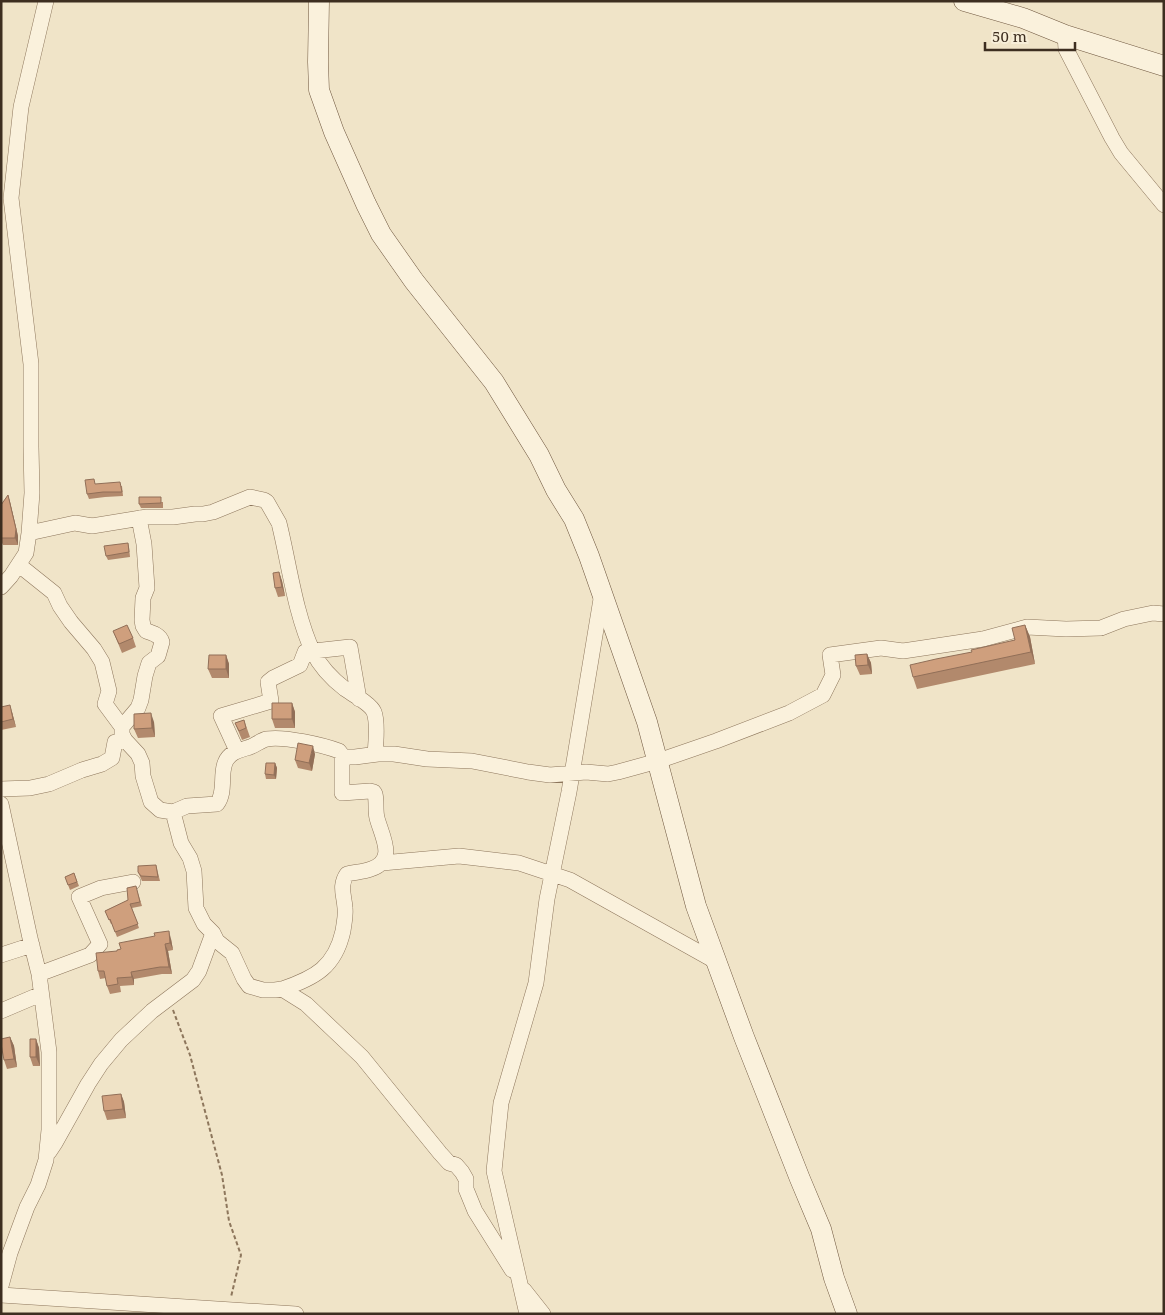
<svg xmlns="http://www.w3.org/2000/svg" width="1165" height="1315" font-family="'Noto Serif',serif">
<rect width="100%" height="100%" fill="#f0e4c8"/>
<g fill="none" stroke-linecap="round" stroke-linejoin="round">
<defs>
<path id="street" d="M 1065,35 L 1066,49 L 1112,138 L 1121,153 L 1164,205
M 29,533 L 75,523 L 92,526 L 147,517 L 173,517 L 195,514 L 203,514 L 213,512 L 250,497 L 264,500 L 267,502 L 279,523 C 289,563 295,614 313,652 C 320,666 332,679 345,689 C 352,694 371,704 374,712 C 378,722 376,743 375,754
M 19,565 L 54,593 L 60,606 L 71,622 L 94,649 L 102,662 L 109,691 L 105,704 L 122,727 L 122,734 L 125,740 L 138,754 L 142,763 L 143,776 L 151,802 L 160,810 L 173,812 L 187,806 L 217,804 C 226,792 220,776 225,763 C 229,752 240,750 250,747 C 256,745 261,740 267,739 C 284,736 323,745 339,751 L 342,755 L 345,757 L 355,757 L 378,754 L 394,754 L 427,759 L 472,761 L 528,772 L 550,775 L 586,772 L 608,774 L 618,772 L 658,761 L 716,741 L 789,713 L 823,695 L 833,675 L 830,655 L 881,648 L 903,651 L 983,639 L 1027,627 L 1066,629 L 1101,628 L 1124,619 L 1153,613 L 1164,614
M 1,587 L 11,576 L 26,553 L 29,533 L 32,493 L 31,447 L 31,364 L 11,198 L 21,107 L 46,1
M 122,727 L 138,708 L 141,700 L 145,676 L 149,663 L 158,656 L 162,642 C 160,635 153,633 146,631 L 143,626 L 142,620 L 143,598 L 147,588 L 144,544 L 139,518
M 237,751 L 221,716 L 271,701 L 268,682 L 273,678 L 300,665 L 305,652 L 350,647 L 359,699
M 1,789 L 30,788 L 49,784 L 82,770 L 102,764 L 112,758 L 115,742 L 125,740
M 1,804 L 30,938 L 39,974 L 49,1052 L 49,1130 L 46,1160 L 38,1185 L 27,1207 L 10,1253 L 1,1286
M 173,812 L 181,843 L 190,858 L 194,871 L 196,908 L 204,924 L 213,933 L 217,941 L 232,953 L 244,979 L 249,986 L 263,990 L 275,990 L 282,989 L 306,1004 L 362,1057 L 440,1153 L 449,1163 L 456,1165 L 462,1172 L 466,1179 L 466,1189 L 475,1211 L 512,1270
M 382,863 L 459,856 L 519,863 L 570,880 L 715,961
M 1,955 L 32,945
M 39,974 L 90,955 L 100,944 L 79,897 L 101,888 L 133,882
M 282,989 C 315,978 335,967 343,931 C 344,923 346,916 345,908 C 344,894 339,886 347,874 C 355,872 363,872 371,869 C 397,860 382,837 377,818 C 375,810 377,802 375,794 L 374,792 L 370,791 L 342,793 L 342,755
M 1,1011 L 41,994
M 49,1152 L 55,1143 L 88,1084 L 101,1064 L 121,1040 L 152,1011 L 193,980 L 199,971 L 213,933
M 524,1290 L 543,1314
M 1,1295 L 296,1314
M 527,1314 L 494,1171 L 501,1103 L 536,983 L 547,899 L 569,792 L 602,593"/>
<path id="secondary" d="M 319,1 L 318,62 L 319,90 L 334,132 L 366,204 L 381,234 L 414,281 L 494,382 L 539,455 L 556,490 L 574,519 L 589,556 L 647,722 L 696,906 L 744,1037 L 800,1179 L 821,1229 L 834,1278 L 847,1314
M 964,1 L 1023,18 L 1065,35 L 1164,66"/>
</defs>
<!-- street casing -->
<use href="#street" stroke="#8d765c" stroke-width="16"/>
<!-- secondary casing -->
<use href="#secondary" stroke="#6f573f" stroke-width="21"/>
<!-- path -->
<path stroke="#8d765c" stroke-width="2" stroke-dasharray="4 2.5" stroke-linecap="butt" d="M 173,1010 L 190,1055 L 222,1175 L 229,1221 L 241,1255 L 231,1297"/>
<!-- street -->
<use href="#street" stroke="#faf1dc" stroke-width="15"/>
<!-- secondary -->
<use href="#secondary" stroke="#faf1dc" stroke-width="20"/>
</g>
<!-- wall -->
<path fill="#b2896c" d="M 96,484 L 122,486 L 123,496 L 105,497 L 89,499 L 87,494 Z
M 8,495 L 10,502 L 18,536 L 18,545 L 3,545 L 1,541 L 1,505 Z
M 163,502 L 163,508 L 141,508 L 139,504 Z
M 128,543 L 129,547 L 130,557 L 108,560 L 106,556 Z
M 279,572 L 282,581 L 285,596 L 278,597 L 275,588 Z
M 1025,625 L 1030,637 L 1035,664 L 917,689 L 913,677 L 972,652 L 1015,640 Z
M 113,631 L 133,638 L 136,647 L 122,653 Z
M 867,654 L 871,663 L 872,674 L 860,675 L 856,666 Z
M 226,655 L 229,664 L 229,678 L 212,678 L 208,669 Z
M 292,703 L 295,712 L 295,728 L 275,728 L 272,719 Z
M 1,707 L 12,712 L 16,727 L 1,730 Z
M 244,720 L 250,737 L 242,740 L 235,723 Z
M 154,722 L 155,737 L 138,738 L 134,729 Z
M 315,754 L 312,771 L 298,768 L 295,760 Z
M 275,763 L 277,768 L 276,779 L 266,779 L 265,774 Z
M 156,865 L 160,881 L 142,881 L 138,872 Z
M 74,873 L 79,886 L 70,890 L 65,877 Z
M 137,890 L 142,906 L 132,908 L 139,928 L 117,937 L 112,924 L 111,924 L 105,911 L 128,900 Z
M 171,939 L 173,950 L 168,951 L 172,974 L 162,974 L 134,979 L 134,985 L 120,986 L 121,992 L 110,994 L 107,986 L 106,978 L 100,979 L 98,971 L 117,951 Z
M 10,1037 L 14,1046 L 17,1067 L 7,1069 L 4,1060 Z
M 36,1039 L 39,1048 L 40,1066 L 33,1066 L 30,1057 Z
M 121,1094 L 124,1102 L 126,1118 L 107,1120 L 104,1111 Z"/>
<!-- shaded-wall -->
<path fill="#916f58" d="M 8,495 L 10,502 L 18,536 L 18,545 L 15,538 Z
M 279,572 L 282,581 L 285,596 L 282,587 Z
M 1025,625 L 1030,637 L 1035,664 L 1031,652 Z
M 867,654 L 871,663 L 872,674 L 868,665 Z
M 226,655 L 229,664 L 229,678 L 226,669 Z
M 292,703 L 295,712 L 295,728 L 292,719 Z
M 10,705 L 12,712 L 16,727 L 13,719 Z
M 151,713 L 154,722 L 155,737 L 152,728 Z
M 313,746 L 315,754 L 312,771 L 309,763 Z
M 275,763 L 277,768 L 276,779 L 274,775 Z
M 169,931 L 171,939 L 173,950 L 170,943 Z
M 165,944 L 168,951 L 172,974 L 169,967 Z
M 131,972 L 134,979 L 134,985 L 132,977 Z
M 10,1037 L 14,1046 L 17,1067 L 14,1059 Z
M 36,1039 L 39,1048 L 40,1066 L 36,1057 Z
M 121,1094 L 124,1102 L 126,1118 L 123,1109 Z"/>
<!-- building -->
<path fill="#cf9f7d" stroke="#916f58" d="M 94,479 L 95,484 L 120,482 L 122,492 L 103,492 L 87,494 L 85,480 Z
M 8,495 L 16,529 L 15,538 L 1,538 L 1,505 Z
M 139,497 L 161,497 L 161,503 L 139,504 Z
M 128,543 L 129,552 L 106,556 L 104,546 Z
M 279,572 L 282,587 L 275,588 L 273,573 Z
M 127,625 L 133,638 L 119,644 L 113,631 Z
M 1025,625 L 1031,652 L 913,677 L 910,665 L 936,659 L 972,652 L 971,650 L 1015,640 L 1012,628 Z
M 867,654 L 868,665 L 856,666 L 855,655 Z
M 209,655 L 226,655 L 226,669 L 208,669 Z
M 272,703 L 292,703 L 292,719 L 272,719 Z
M 10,705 L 13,719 L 1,722 L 1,707 Z
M 151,713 L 152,728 L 134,729 L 134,714 Z
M 244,720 L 246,728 L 239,731 L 235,723 Z
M 298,743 L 313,746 L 309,763 L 295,760 Z
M 266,763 L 275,763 L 274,775 L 265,774 Z
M 156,865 L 158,877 L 141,876 L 138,872 L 138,866 Z
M 74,873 L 77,882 L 68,885 L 65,877 Z
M 136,886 L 140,902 L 130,904 L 138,924 L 115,932 L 110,919 L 109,920 L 105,911 L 128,900 L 127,888 Z
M 169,931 L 170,943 L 165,944 L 169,967 L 160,967 L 131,972 L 132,977 L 117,978 L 118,984 L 107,986 L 104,971 L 98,971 L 96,953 L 117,951 L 117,950 L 121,949 L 119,943 L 155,936 L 154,933 Z
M 10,1037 L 14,1059 L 4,1060 L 1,1044 L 1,1039 Z
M 30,1039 L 36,1039 L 36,1057 L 30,1057 Z
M 121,1094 L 123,1109 L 104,1111 L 102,1096 Z"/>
<!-- border -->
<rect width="1165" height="1315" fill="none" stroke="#3d2e20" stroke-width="5"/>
<!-- scale -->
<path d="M985 42v8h90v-8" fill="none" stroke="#3d2e20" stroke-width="2.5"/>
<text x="992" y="42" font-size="15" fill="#3d2e20" stroke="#f7eed8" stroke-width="4" paint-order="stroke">50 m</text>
</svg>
